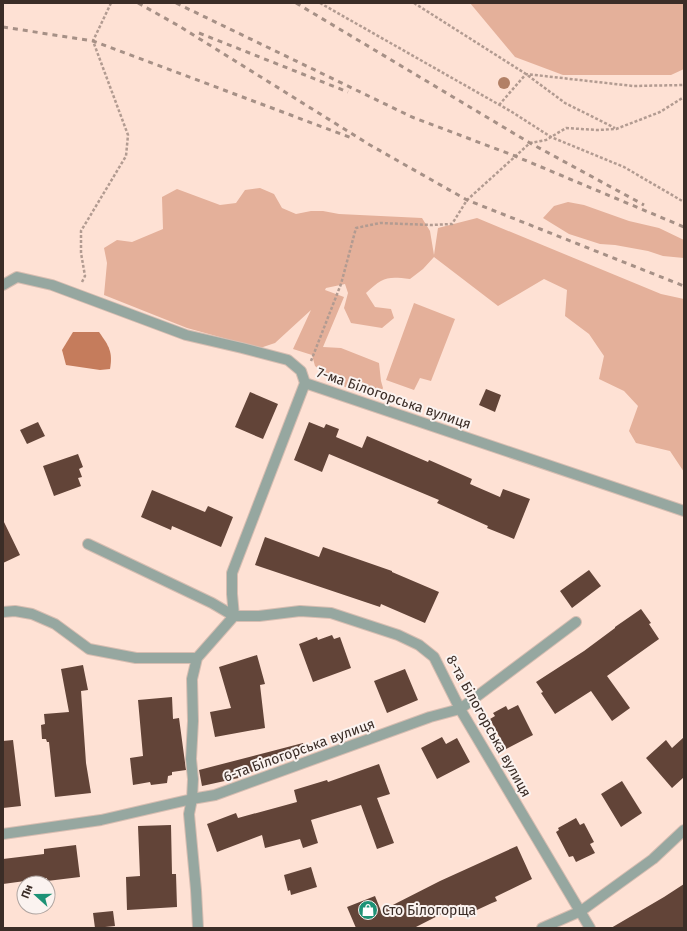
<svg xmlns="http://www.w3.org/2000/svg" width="687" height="931" font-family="'Fira Sans',sans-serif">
<rect width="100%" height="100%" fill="#fee1d4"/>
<!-- green -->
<path fill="#e4b09a" d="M 470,3 L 684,3 L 684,69 L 671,75 L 563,75 L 515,57 Z
M 260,188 L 274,194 L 282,208 L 296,214 L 311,211 L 323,211 L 339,214 L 422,218 L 430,231 L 434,255 L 438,228 L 477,218 L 661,294 L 684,299 L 684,472 L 670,451 L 636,443 L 629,431 L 638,406 L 624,391 L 599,379 L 604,356 L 589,334 L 565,316 L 567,290 L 544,279 L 498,306 L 434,257 L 423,269 L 410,279 C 387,276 383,277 366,293 L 375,307 L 391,309 L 394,318 L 382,328 L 351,323 L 344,308 L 348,293 L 345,284 L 326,288 L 325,290 L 344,297 L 323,347 L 341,348 L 379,363 L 381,381 L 383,388 L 380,394 L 368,394 L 351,390 L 336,382 L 315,366 L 312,355 L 293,349 L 311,310 L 275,343 L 260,348 L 187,328 L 104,295 L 107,263 L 104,248 L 117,240 L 132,242 L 163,229 L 162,197 L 177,189 L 220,205 L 236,203 L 245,190 Z
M 568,202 L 584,205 L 629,221 L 659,228 L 684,240 L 684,258 L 663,256 L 648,251 L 615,245 L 600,244 L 569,234 L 543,218 L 554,206 Z
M 414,303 L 455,319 L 431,381 L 420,378 L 414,390 L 386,380 Z"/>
<!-- water -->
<path fill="#c57c5c" d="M 73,332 L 99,332 C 109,346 113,352 110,369 L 100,370 L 66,365 L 62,350 Z"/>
<!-- building -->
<path fill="#624438" d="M 486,389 L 501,395 L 495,412 L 479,405 Z
M 250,392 L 278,404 L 263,439 L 235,427 Z
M 38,422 L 45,436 L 27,444 L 20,430 Z
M 309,422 L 324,428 L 326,424 L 339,429 L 336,437 L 362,448 L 367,436 L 428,462 L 429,460 L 472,479 L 470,484 L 500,497 L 503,489 L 530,499 L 514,539 L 487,528 L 488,526 L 437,503 L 439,500 L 329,454 L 322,472 L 294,460 Z
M 78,454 L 83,467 L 79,469 L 82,477 L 78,478 L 81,486 L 54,496 L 43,466 Z
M 152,490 L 205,512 L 208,506 L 233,517 L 221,547 L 172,526 L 171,530 L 141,517 Z
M 3,520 L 20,555 L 3,563 Z
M 265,537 L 319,557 L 323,547 L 392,571 L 392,572 L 439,592 L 425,623 L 381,604 L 380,607 L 255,565 Z
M 589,570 L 601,586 L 572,608 L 560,591 Z
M 641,609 L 651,623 L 649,624 L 659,639 L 607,676 L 630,708 L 612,721 L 591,691 L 555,714 L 541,693 L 543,692 L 536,682 L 584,651 L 615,628 L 615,627 Z
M 332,635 L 334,639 L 340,637 L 351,668 L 313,682 L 299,644 L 317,637 L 318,640 Z
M 257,655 L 265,684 L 260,685 L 265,728 L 215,737 L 210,712 L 231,708 L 219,667 Z
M 83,665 L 88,690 L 81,691 L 86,763 L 91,793 L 55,797 L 49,742 L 47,742 L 46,739 L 42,739 L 41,725 L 45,724 L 44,714 L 69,712 L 61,669 Z
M 405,669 L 418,700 L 387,713 L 374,681 Z
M 172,697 L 173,719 L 179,718 L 186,770 L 172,772 L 172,775 L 168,776 L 167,783 L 151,785 L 150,782 L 133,785 L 130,758 L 143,756 L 138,700 Z
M 518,705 L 533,735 L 506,749 L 490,719 L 495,716 L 493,713 L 506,706 L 508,710 Z
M 442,737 L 446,744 L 457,738 L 470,762 L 437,779 L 421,748 Z
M 684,737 L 684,777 L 672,788 L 646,758 L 666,740 L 672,748 Z
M 13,740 L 21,806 L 3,808 L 3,741 Z
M 303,743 L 306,753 L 243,775 L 243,777 L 202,786 L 199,770 Z
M 379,764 L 390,794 L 377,798 L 394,843 L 377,849 L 361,805 L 311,820 L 318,843 L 303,848 L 300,839 L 265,848 L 262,835 L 217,852 L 207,824 L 236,813 L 238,818 L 297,802 L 294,790 L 327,780 L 328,782 Z
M 622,781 L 642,813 L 621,827 L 601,794 Z
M 576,818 L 580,825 L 584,823 L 594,842 L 590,844 L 595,853 L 576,862 L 573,856 L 569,857 L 556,832 L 559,830 L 558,828 Z
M 171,825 L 172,874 L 176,874 L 177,907 L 127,910 L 126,877 L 140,876 L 138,826 Z
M 76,845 L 80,877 L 47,881 L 47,878 L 3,884 L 3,859 L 44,854 L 44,849 Z
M 517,846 L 532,879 L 495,897 L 497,901 L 492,903 L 466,915 L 461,904 L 414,928 L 356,928 L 347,907 L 375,896 L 381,911 L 440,881 Z
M 311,867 L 317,887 L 291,895 L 290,890 L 288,891 L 284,875 Z
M 684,884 L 684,928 L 611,928 L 664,897 Z
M 113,911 L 115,926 L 95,928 L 93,913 Z"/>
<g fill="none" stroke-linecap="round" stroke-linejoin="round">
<defs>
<path id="street" d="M 3,285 L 17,277 L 52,285 L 186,335 L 242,348 L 288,360 L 301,371 L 305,383
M 88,544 L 212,603 L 234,616 L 259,616 L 300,611 L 331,613 L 398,635 L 419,645 L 434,657 L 460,709 L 590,928
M 3,612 L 15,611 L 32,614 L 55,624 L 89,649 L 136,658 L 197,658
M 234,616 L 232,594 L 232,573 L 305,383 L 684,511
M 3,834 L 101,820 L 192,799 L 215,795 L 430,717 L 460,709 L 576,622
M 198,928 L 196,890 L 189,814 L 192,799 L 193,779 L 191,759 L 193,721 L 192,679 L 197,658 L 234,616
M 542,928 L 581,911 L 653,859 L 684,830"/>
</defs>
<!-- street casing -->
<use href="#street" stroke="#d7bdb1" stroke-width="12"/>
<!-- path -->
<path stroke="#b29b91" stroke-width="2.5" stroke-dasharray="3 2" stroke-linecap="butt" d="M 320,3 L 512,112 L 551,137 L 624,167 L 684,202
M 414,3 L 526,74 L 565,103 L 615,128
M 499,105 L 526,74 L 633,86 L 684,85
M 82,282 L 85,276 L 81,253 L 81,231 L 126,156 L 128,135 L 93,41 L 111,3
M 311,361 L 341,284 L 356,228 L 380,223 L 432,225 L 452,224 L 467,200 L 530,143 L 546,140 L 566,128 L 597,130 L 616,129 L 660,112 L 684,97"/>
<!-- street -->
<use href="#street" stroke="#96a7a0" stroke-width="10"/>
<!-- rail -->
<path stroke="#a69086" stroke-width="3" stroke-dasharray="5 5" stroke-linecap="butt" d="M 138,3 L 179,26 L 370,145 L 467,200 L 684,286
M 176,3 L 412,117 L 515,156 L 684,227
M 296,3 L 530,143 L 644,205
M 3,27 L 93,41 L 352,138
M 199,33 L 348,92"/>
</g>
<!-- trees -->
<circle fill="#b28066" cx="504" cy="83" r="6"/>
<!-- icons -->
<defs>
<symbol id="shop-disc" viewBox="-11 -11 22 22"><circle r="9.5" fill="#1d9276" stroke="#fbf3f0"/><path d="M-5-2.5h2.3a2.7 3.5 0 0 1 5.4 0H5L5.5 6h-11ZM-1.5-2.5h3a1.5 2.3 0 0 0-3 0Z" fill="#fff"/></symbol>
</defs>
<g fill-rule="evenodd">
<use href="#shop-disc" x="357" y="899" width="22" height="22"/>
</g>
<g text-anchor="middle" stroke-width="4" stroke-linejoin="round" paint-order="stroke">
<!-- street labels -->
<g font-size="14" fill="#3b2d27" stroke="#fbf3f0">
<text transform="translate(394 398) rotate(19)" y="5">7-ма Білогорська вулиця</text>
<text transform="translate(489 726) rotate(61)" y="5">8-та Білогорська вулиця</text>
<text transform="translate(299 750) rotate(-20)" y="5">6-та Білогорська вулиця</text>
</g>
<!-- poi labels -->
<g font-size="14" fill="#3b2d27" stroke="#fbf3f0" text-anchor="start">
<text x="382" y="915">Сто Білогорща</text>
</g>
</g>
<!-- border -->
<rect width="687" height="931" fill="none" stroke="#3b2d27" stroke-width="8"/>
<!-- north arrow -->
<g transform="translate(36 895) rotate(291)"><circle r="19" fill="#fbf3f0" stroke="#aea4a0"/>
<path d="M0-3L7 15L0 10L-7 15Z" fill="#1d9276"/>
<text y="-6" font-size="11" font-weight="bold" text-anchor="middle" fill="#3b2d27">Пн</text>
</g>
</svg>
